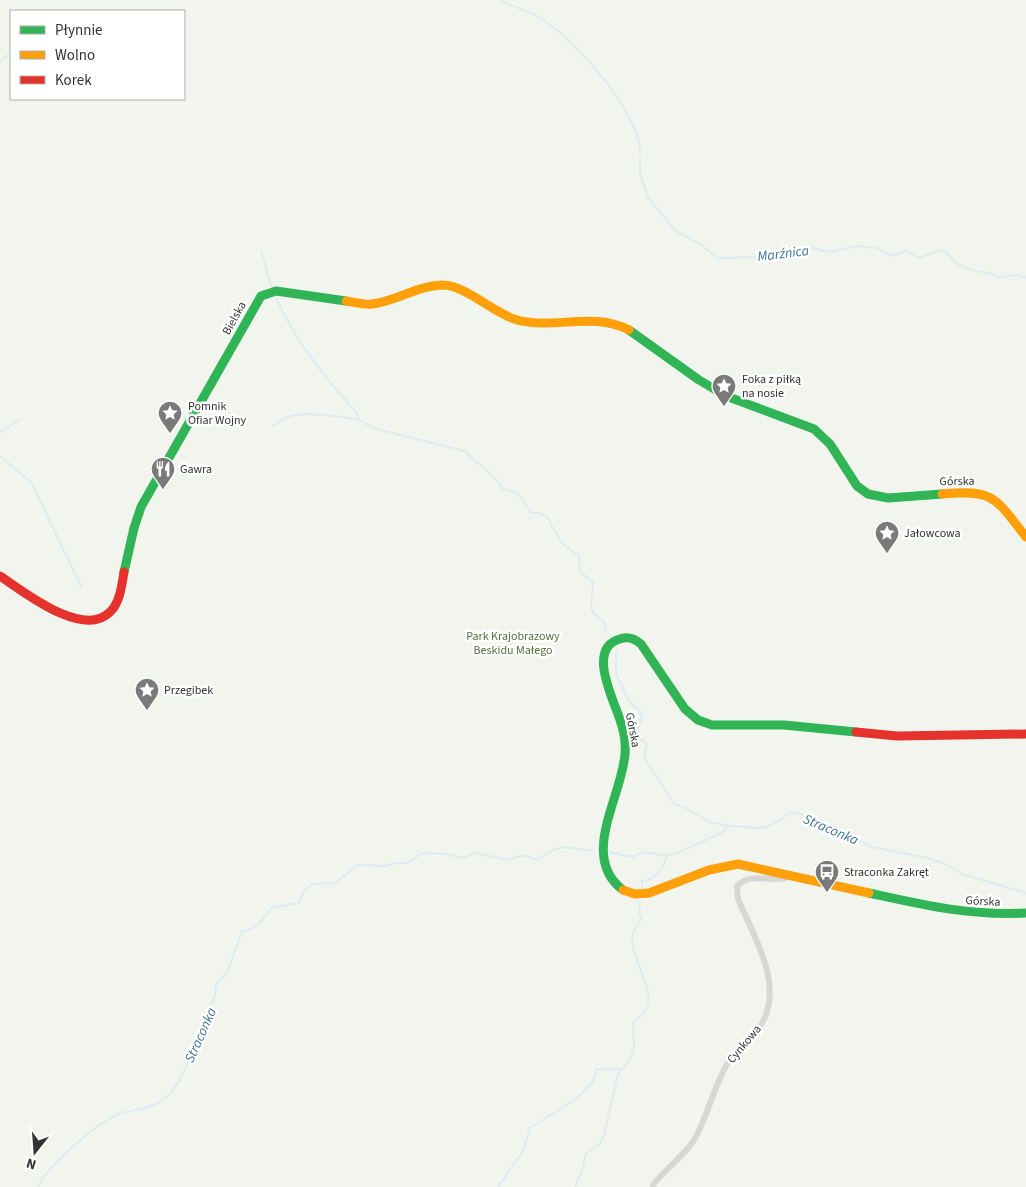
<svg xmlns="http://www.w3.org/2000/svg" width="1026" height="1187" font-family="'Source Sans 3',sans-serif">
<rect width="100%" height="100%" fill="#fff"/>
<!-- green -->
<path fill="#f1f5ed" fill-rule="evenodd" d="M 0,0 L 1026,0 L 1026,1187 L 0,1187 ZM 11,11 L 184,11 L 184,99 L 11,99 Z"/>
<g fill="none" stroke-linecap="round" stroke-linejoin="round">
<!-- stream -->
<path stroke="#ddebf3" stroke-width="2" d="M 500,0 C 513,7 530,11 542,19 C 575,40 640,112 640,153
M 0,62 L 11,52
M 640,159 L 640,173 L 648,198 L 676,231 L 700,244 L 717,258 L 759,257 L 809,247 L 829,252 L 857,246 L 876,248 L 893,256 L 907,251 L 918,258 C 926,256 932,251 941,251 C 949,251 952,261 959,265 C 973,273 985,270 1000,277 L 1017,275 L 1026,277
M 261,250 L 272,288
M 275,295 C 294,340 324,376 356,412 L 359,420 L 373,428 L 465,451 C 479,466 491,470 503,489 L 518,493 L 530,512 L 543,514 L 549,519 L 551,525 L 563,544 L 579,556 L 580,571 L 593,583 C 593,603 584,609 604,622 L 606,632
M 273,425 C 279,422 285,418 291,416 C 306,412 344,416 358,420
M 0,432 L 20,420
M 0,456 L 31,482 L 81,586
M 616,652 L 616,674 L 629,701 L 640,711 L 642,718 L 638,728 L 639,737 L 647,744 L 644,757 L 674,804 L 686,808 L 709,822 L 729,826
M 610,852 L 632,857 L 643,852 L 661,855 L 675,854 L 721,833 L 729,826 L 762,828 L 774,824 L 791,812 L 801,814 L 830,826 L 872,847 L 928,858 L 948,865 L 962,874 L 1026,893
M 642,887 L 642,881 C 656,880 664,868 667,855
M 38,1187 C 45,1168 99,1121 119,1114 C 133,1109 151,1109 163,1100 C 184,1085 194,1044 203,1022 C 209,1007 216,1001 216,984 L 227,973 L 242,931 C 256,930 264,919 271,908 L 299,903 L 304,891 L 312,884 L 335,883 L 358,865 L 386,866 L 396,863 L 408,863 L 420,854 L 430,853 L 447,854 L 462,858 L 476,853 L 507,860 L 524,855 L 537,860 L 551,851 L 562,847 L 593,851
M 498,1187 L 523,1151 L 530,1128 L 579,1097 L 593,1081 L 597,1069 L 622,1069
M 575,1187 L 583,1168 L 585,1157 L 587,1152 L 599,1145 L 604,1135 L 618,1074 L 631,1058 L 634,1045 L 633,1022 C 637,1019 642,1015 645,1011 C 659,992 627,956 633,934 C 634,928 640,923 642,917 L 639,913 L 640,902"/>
<!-- street -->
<path stroke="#d7d7d7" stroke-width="6" d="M 653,1185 C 665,1169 683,1157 694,1140 C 708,1116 713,1089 726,1066 C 735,1050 751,1041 761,1025 C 785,985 754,937 738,899 L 737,886 C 753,870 774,885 791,876"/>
<!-- fast -->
<path stroke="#30b455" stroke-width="9" d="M 629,330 L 699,380 L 726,396 L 814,429 L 830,444 L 857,486 L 868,494 L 888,498 L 942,494
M 124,572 L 134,528 L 141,507 L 261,296 L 276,291 L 346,301
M 623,890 C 579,857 622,797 625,754 C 626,742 624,731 620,720 C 614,700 586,648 620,639 C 628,636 635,639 641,644 L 685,709 L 698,720 L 712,725 L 784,725 L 856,732
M 869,893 C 924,905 969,916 1026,913"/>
<!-- slow -->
<path stroke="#ff9f0a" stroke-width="9" d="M 346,301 C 354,302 364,305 372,304 C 397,301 416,286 442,285 C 466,285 493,313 517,320 C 554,330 593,311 629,330
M 942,494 C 995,489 995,498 1026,537
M 623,890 L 635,894 L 649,893 L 709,870 L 738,864 L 869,893"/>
<!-- jam -->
<path stroke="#e5322d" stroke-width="9" d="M 0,576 C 24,592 83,639 110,612 C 120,603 122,584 124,572
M 856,732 L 897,736 L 1026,734"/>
</g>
<!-- icons -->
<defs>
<symbol id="sight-pin" viewBox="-11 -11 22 30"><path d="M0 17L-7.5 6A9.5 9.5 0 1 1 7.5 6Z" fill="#7a7a7a" stroke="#fff"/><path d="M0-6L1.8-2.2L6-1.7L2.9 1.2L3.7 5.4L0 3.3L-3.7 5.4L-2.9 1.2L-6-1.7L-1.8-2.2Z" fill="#fff"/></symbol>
<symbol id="restaurant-pin" viewBox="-11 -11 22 30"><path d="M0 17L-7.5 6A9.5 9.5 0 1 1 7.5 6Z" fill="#7a7a7a" stroke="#fff"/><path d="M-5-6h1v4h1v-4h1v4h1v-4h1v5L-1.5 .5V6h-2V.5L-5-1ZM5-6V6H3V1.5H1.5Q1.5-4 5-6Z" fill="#fff"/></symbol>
<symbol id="bus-pin" viewBox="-11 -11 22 30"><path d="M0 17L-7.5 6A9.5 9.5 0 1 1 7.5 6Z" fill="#7a7a7a" stroke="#fff"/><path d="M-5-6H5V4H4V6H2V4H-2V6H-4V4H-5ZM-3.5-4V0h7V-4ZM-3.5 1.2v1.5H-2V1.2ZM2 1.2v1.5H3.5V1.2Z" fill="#fff"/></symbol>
</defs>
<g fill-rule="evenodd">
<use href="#sight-pin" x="710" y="372" width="28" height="38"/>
<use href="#sight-pin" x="156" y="399" width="28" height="38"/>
<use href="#restaurant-pin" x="149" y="455" width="28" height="38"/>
<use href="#sight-pin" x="873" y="519" width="28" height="38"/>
<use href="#sight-pin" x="133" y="676" width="28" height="38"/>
<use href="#bus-pin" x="813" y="858" width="28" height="38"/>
</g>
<g text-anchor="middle" stroke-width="5" stroke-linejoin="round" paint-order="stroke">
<!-- street labels -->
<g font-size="12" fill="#333" stroke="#fff">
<text transform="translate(234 318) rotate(-61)" y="4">Bielska</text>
<text transform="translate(957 481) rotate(-1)" y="4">Górska</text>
<text transform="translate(633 730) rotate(79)" y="4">Górska</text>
<text transform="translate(983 901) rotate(3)" y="4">Górska</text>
<text transform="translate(744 1044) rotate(-50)" y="4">Cynkowa</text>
</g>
<!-- poi labels -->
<g font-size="12" fill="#333" stroke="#fff" text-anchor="start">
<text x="742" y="383">Foka z piłką<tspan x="742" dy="14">na nosie</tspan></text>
<text x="188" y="410">Pomnik<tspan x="188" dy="14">Ofiar Wojny</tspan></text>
<text x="180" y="473">Gawra</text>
<text x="904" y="537">Jałowcowa</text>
<text x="164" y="694">Przegibek</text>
<text x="844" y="876">Straconka Zakręt</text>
</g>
<!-- park labels -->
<g font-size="12" fill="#56703f" stroke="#fff">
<text x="513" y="640">Park Krajobrazowy<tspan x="513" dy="14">Beskidu Małego</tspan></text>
</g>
<!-- water labels -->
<g font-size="14" font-style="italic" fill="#3f7597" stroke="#fff">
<text transform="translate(783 253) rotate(-7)" y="5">Marźnica</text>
<text transform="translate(831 829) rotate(23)" y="5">Straconka</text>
<text transform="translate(200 1035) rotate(-66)" y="5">Straconka</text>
</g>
</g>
<!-- legend -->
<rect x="10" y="10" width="175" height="90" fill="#ffffff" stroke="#adadad"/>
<rect x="20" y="26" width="25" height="8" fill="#30b455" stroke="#adadad"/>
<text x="55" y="35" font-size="15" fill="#333333">Płynnie</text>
<rect x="20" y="51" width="25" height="8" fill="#ff9f0a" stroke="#adadad"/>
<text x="55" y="60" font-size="15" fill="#333333">Wolno</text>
<rect x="20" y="76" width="25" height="8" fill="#e5322d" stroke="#adadad"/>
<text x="55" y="85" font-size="15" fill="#333333">Korek</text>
<!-- north arrow -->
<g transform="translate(35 1152) rotate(197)" stroke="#ffffff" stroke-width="4" paint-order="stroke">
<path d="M0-4L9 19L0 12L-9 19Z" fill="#333333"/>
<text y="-8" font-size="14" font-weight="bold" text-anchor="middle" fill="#333333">N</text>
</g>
</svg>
